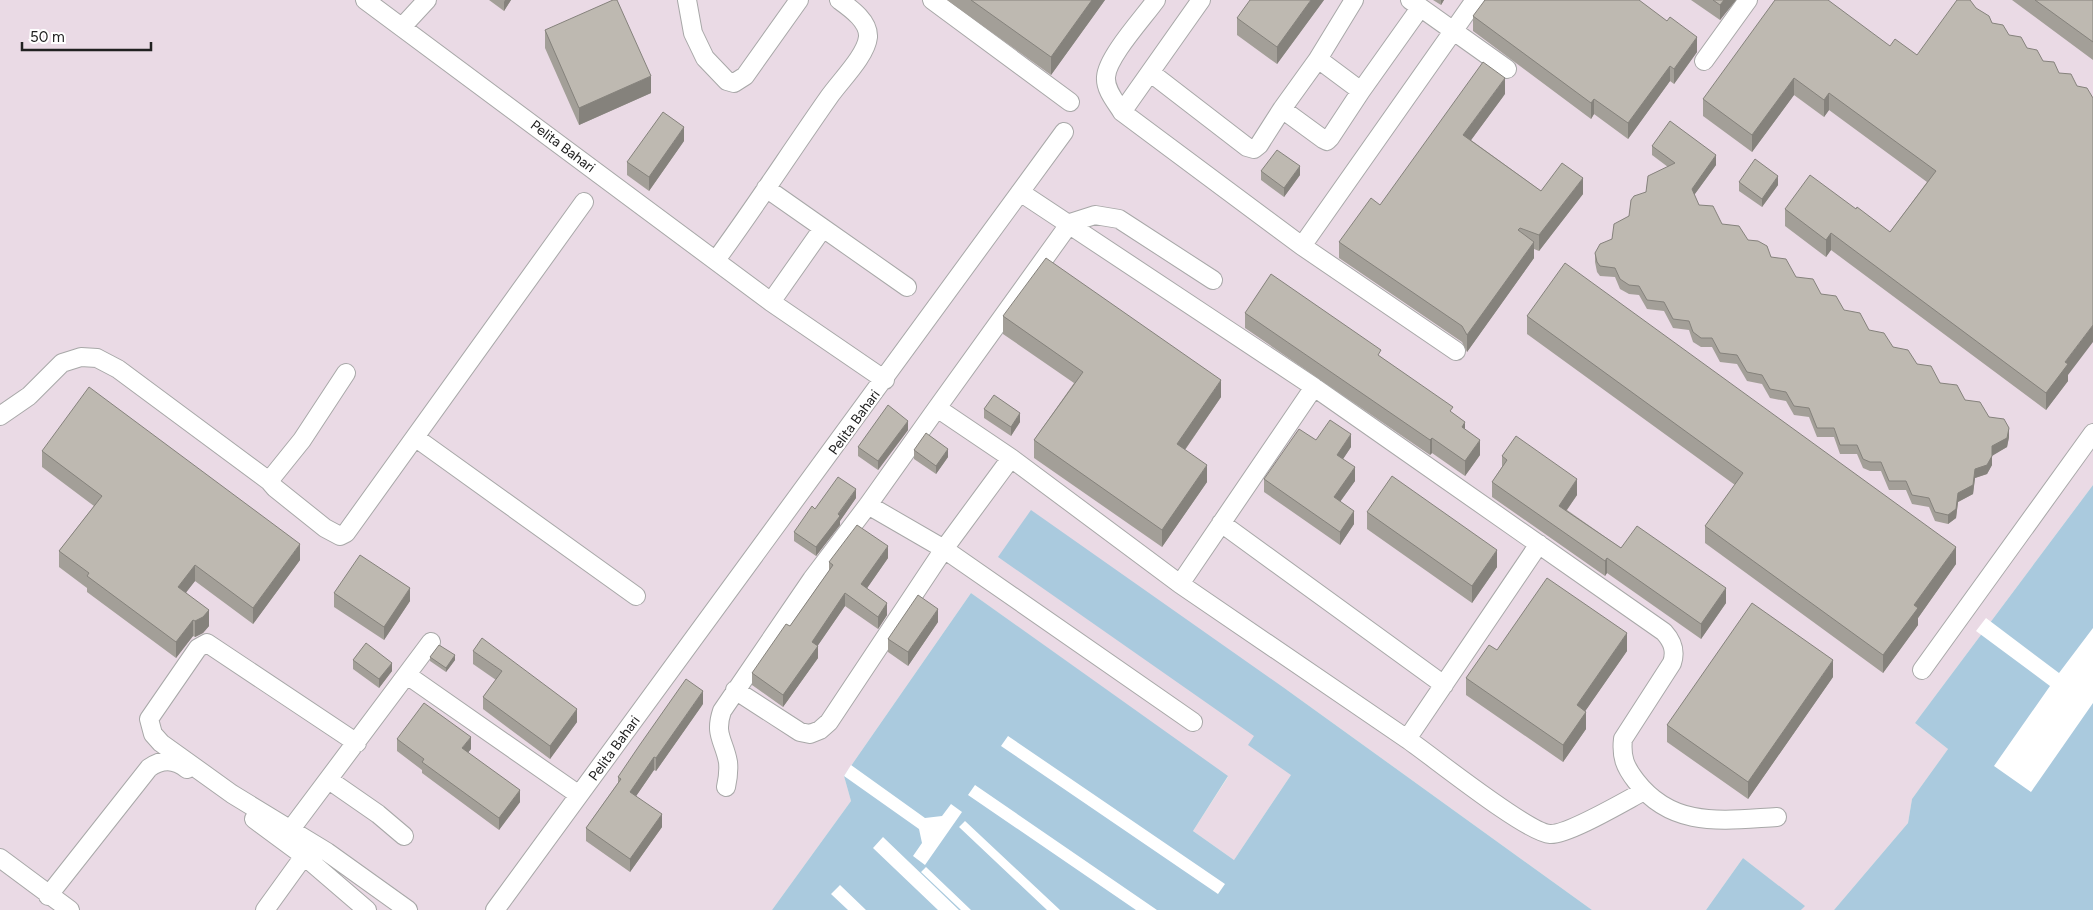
<svg xmlns="http://www.w3.org/2000/svg" width="2093" height="910" font-family="Figtree,sans-serif">
<rect width="100%" height="100%" fill="#f1f0e8"/>
<!-- industrial -->
<path fill="#eadae5" d="M 0,0 L 2093,0 L 2093,485 L 1915,723 L 1948,749 L 1912,799 L 1908,823 L 1834,910 L 1801,910 L 1804,906 L 1743,858 L 1706,910 L 1592,910 L 1287,690 L 1291,775 L 1234,860 L 1193,831 L 1228,777 L 971,593 L 844,776 L 851,801 L 772,910 L 0,910 Z"/>
<!-- water -->
<path fill="#aacade" d="M 2093,485 L 2093,910 L 1834,910 L 1908,823 L 1912,799 L 1948,749 L 1915,723 Z
M 1031,510 L 1287,690 L 1592,910 L 772,910 L 851,801 L 844,776 L 971,593 L 1228,776 L 1193,831 L 1234,860 L 1291,775 L 1248,745 L 1254,736 L 998,557 Z
M 1743,858 L 1805,906 L 1801,910 L 1706,910 Z"/>
<!-- pier -->
<path fill="#fff" d="M 1986,618 L 2059,673 L 2093,628 L 2093,703 L 2031,792 L 1994,766 L 2050,686 L 1976,631 Z
M 1008,736 L 1225,884 L 1218,894 L 1001,746 Z
M 851,765 L 925,818 L 942,816 L 951,804 L 962,812 L 925,865 L 913,856 L 922,843 L 919,829 L 844,776 Z
M 975,785 L 1157,910 L 1136,910 L 968,795 Z
M 965,821 L 1060,910 L 1047,910 L 959,827 Z
M 883,837 L 959,910 L 938,910 L 873,848 Z
M 926,867 L 971,910 L 961,910 L 921,872 Z
M 840,885 L 866,910 L 848,910 L 831,894 Z"/>
<g fill="none" stroke-linecap="round" stroke-linejoin="round">
<defs>
<path id="minor" d="M 365,0 L 771,302 L 885,380
M 687,0 L 693,33 L 705,58 L 727,81 L 734,83 L 745,76 L 799,0
M 932,0 L 1070,102
M 1156,0 C 1144,17 1107,57 1106,77 C 1105,90 1116,102 1122,112 L 1302,246 L 1475,0
M 1354,0 L 1318,59 L 1361,91 L 1420,8
M 1410,0 L 1507,69
M 402,27 L 427,0
M 1318,59 L 1282,109 L 1323,139 L 1327,141 L 1330,138 L 1361,91
M 1704,61 L 1748,0
M 1151,73 L 1247,147 L 1254,149 L 1259,145 L 1282,109
M 1122,112 L 1201,0
M 766,188 L 823,228 L 771,302
M 1020,192 L 1314,387 L 1664,632 C 1673,642 1676,651 1672,663 L 1623,739 C 1621,757 1625,767 1636,781 C 1673,829 1723,820 1777,817
M 823,228 L 907,287
M 1302,246 L 1456,351
M 716,260 C 755,207 791,151 829,97 C 840,81 866,56 868,37 C 869,21 850,8 839,0
M 1213,280 L 1119,219 L 1095,215 L 1070,223 L 937,408 L 1011,458 L 1180,584 L 1407,739 L 1539,544
M 0,416 L 29,396 L 62,363 L 81,357 L 97,358 L 118,369 L 269,481 L 275,488 L 325,528 L 340,536 L 346,533 L 584,202
M 416,438 L 636,596
M 269,481 L 302,440 L 346,373
M 868,505 L 944,549 L 1193,722
M 1221,523 L 1444,685
M 1180,584 L 1314,387
M 1922,670 L 2093,433
M 407,675 L 579,795
M 735,690 L 800,732 L 810,734 L 820,730 L 829,722 L 944,549 L 1011,458
M 1407,739 C 1432,756 1527,833 1550,834 C 1568,835 1625,801 1644,791
M 357,743 L 207,643 L 198,648 L 149,719 L 153,734 L 161,743 L 232,794 L 327,852 L 408,910
M 329,780 L 378,814 L 404,836
M 726,787 C 728,778 729,771 728,762 C 724,740 714,735 722,711 L 812,579 L 868,505 L 937,408
M 254,819 L 304,856 L 367,910
M 291,829 L 431,642
M 0,858 L 70,910
M 48,896 L 149,768 C 162,759 174,759 187,769
M 265,910 L 304,856
M 495,910 L 1064,132"/>
</defs>
<!-- minor casing -->
<use href="#minor" stroke="#a8a8a8" stroke-width="20"/>
<!-- minor -->
<use href="#minor" stroke="#fff" stroke-width="18"/>
</g>
<!-- wall -->
<path fill="#a39f98" d="M 489,0 L 511,0 L 504,11 Z
M 947,0 L 1105,0 L 1051,75 Z
M 1324,0 L 1277,64 L 1237,35 L 1237,18 Z
M 1433,0 L 1444,0 L 1441,5 Z
M 1691,0 L 1736,0 L 1720,20 Z
M 1828,0 L 2068,375 L 2068,381 L 2046,410 L 1831,250 L 1826,257 L 1785,226 L 1785,209 L 1856,209 L 1890,232 L 1927,182 L 1829,110 L 1824,117 L 1794,95 L 1752,152 L 1703,116 L 1703,99 Z
M 2012,0 L 2093,0 L 2093,60 Z
M 1473,16 L 1697,52 L 1674,84 L 1670,81 L 1628,139 L 1594,114 L 1591,119 L 1473,31 Z
M 545,30 L 651,93 L 579,125 L 545,48 Z
M 1505,94 L 1471,140 L 1541,191 L 1583,194 L 1539,251 L 1534,249 L 1534,258 L 1467,352 L 1462,342 L 1339,258 L 1339,242 Z
M 684,141 L 649,191 L 627,175 L 627,162 Z
M 1652,146 L 1716,165 L 1694,195 L 1699,205 L 1722,224 L 1771,257 L 1796,277 L 1844,310 L 1869,330 L 1917,364 L 1940,383 L 1989,417 L 2009,437 L 2007,447 L 1992,455 L 1992,465 L 1987,474 L 1975,478 L 1973,494 L 1958,502 L 1956,518 L 1948,524 L 1935,521 L 1929,507 L 1912,504 L 1906,490 L 1889,490 L 1881,471 L 1870,471 L 1863,468 L 1857,454 L 1840,454 L 1834,437 L 1817,437 L 1809,417 L 1794,415 L 1786,401 L 1770,398 L 1762,384 L 1747,381 L 1737,364 L 1720,362 L 1712,347 L 1701,347 L 1693,342 L 1689,330 L 1673,328 L 1664,311 L 1647,309 L 1639,295 L 1629,294 L 1620,289 L 1615,277 L 1600,276 L 1597,272 L 1595,262 L 1595,253 L 1612,239 L 1646,192 L 1668,167 L 1652,155 Z
M 1261,171 L 1300,175 L 1284,197 L 1261,180 Z
M 1739,182 L 1778,185 L 1762,207 L 1739,191 Z
M 1245,313 L 1381,357 L 1453,414 L 1465,430 L 1480,455 L 1465,476 L 1432,453 L 1430,455 L 1245,328 Z
M 1003,316 L 1221,397 L 1185,450 L 1207,482 L 1162,547 L 1034,458 L 1034,440 L 1074,383 L 1003,334 Z
M 1527,316 L 1956,564 L 1918,618 L 1918,625 L 1883,673 L 1705,543 L 1705,526 L 1735,485 L 1527,334 Z
M 984,409 L 1020,422 L 1011,436 L 984,418 Z
M 908,430 L 878,470 L 858,456 L 858,447 Z
M 1316,440 L 1351,447 L 1343,459 L 1355,481 L 1340,502 L 1354,524 L 1340,545 L 1264,492 L 1264,479 Z
M 914,450 L 948,457 L 936,474 L 914,459 Z
M 42,451 L 300,560 L 253,624 L 195,581 L 186,592 L 209,626 L 203,633 L 195,637 L 193,636 L 176,658 L 87,592 L 87,588 L 59,567 L 59,551 L 94,506 L 42,467 Z
M 1502,456 L 1577,495 L 1567,510 L 1621,548 L 1726,603 L 1701,639 L 1607,573 L 1605,576 L 1492,497 L 1492,482 L 1502,467 Z
M 856,498 L 840,521 L 840,525 L 816,556 L 794,541 L 794,532 L 815,509 Z
M 1367,512 L 1497,567 L 1472,603 L 1367,529 Z
M 888,558 L 867,588 L 887,615 L 878,629 L 845,606 L 818,645 L 818,658 L 783,707 L 752,685 L 752,673 L 790,626 L 829,571 L 829,562 Z
M 334,593 L 410,601 L 384,640 L 334,607 Z
M 938,622 L 908,666 L 888,652 L 888,639 Z
M 1497,650 L 1627,651 L 1585,711 L 1586,729 L 1563,762 L 1466,695 L 1466,678 Z
M 473,651 L 577,722 L 550,759 L 483,709 L 483,697 L 496,680 L 473,664 Z
M 430,657 L 455,660 L 446,672 L 430,661 Z
M 353,660 L 392,671 L 379,688 L 353,669 Z
M 1833,677 L 1748,799 L 1667,742 L 1667,725 Z
M 703,704 L 656,771 L 654,770 L 636,796 L 662,827 L 630,872 L 586,841 L 586,828 L 618,783 L 618,777 Z
M 397,739 L 471,749 L 468,752 L 520,802 L 499,830 L 422,773 L 422,770 L 397,751 Z"/>
<!-- shaded-wall -->
<path fill="#85827c" d="M 505,0 L 511,0 L 504,11 L 504,2 Z
M 1092,0 L 1105,0 L 1051,75 L 1051,57 Z
M 1311,0 L 1324,0 L 1277,64 L 1277,47 Z
M 1441,0 L 1444,0 L 1441,5 Z
M 1724,0 L 1736,0 L 1720,20 L 1720,5 Z
M 1697,37 L 1697,52 L 1674,84 L 1674,69 Z
M 1670,66 L 1670,81 L 1628,139 L 1628,123 Z
M 651,76 L 651,93 L 579,125 L 579,108 Z
M 1505,78 L 1505,94 L 1463,151 L 1463,135 Z
M 1794,78 L 1794,95 L 1752,152 L 1752,135 Z
M 1829,93 L 1829,110 L 1824,117 L 1824,100 Z
M 1594,99 L 1594,114 L 1591,119 L 1591,103 Z
M 684,127 L 684,141 L 649,191 L 649,177 Z
M 1716,155 L 1716,165 L 1692,198 L 1692,189 Z
M 1300,166 L 1300,175 L 1284,197 L 1284,188 Z
M 1778,176 L 1778,185 L 1762,207 L 1762,199 Z
M 1583,178 L 1583,194 L 1539,251 L 1539,235 Z
M 1831,233 L 1831,250 L 1826,257 L 1826,240 Z
M 1534,242 L 1534,258 L 1467,352 L 1467,335 Z
M 2093,325 L 2093,342 L 2068,375 L 2068,381 L 2046,410 L 2046,393 L 2065,362 Z
M 1221,380 L 1221,397 L 1177,461 L 1177,444 Z
M 1020,413 L 1020,422 L 1011,436 L 1011,427 Z
M 908,421 L 908,430 L 878,470 L 878,461 Z
M 1465,422 L 1465,437 L 1462,427 Z
M 2009,428 L 2009,437 L 2007,447 L 1992,456 L 1992,446 Z
M 1351,434 L 1351,447 L 1337,468 L 1337,455 Z
M 1432,438 L 1432,453 L 1430,455 L 1430,440 Z
M 1480,440 L 1480,455 L 1465,476 L 1465,461 Z
M 948,449 L 948,457 L 936,474 L 936,466 Z
M 1992,456 L 1992,465 L 1987,474 L 1975,478 L 1973,494 L 1958,502 L 1956,518 L 1948,524 L 1948,515 L 1958,493 L 1975,469 Z
M 1207,465 L 1207,482 L 1162,547 L 1162,530 Z
M 1355,467 L 1355,481 L 1334,510 L 1334,497 Z
M 1577,479 L 1577,495 L 1559,521 L 1559,506 Z
M 856,489 L 856,498 L 840,521 L 840,525 L 816,556 L 816,547 Z
M 1354,511 L 1354,524 L 1340,545 L 1340,532 Z
M 300,544 L 300,560 L 253,624 L 253,608 Z
M 888,546 L 888,558 L 861,597 L 861,584 Z
M 1956,547 L 1956,564 L 1918,618 L 1918,625 L 1883,673 L 1883,655 L 1914,605 Z
M 1497,550 L 1497,567 L 1472,603 L 1472,586 Z
M 1607,558 L 1607,573 L 1605,576 L 1605,561 Z
M 195,565 L 195,581 L 178,603 L 178,587 Z
M 410,588 L 410,601 L 384,640 L 384,627 Z
M 1726,588 L 1726,603 L 1701,639 L 1701,624 Z
M 845,593 L 845,606 L 812,654 L 812,642 Z
M 887,603 L 887,615 L 878,629 L 878,617 Z
M 938,609 L 938,622 L 908,666 L 908,652 Z
M 209,610 L 209,626 L 203,633 L 195,637 L 195,621 Z
M 193,620 L 193,636 L 176,658 L 176,642 Z
M 1627,633 L 1627,651 L 1577,723 L 1577,705 Z
M 818,646 L 818,658 L 783,707 L 783,695 Z
M 455,655 L 455,660 L 446,672 L 446,668 Z
M 1833,660 L 1833,677 L 1748,799 L 1748,782 Z
M 392,663 L 392,671 L 379,688 L 379,679 Z
M 703,691 L 703,704 L 656,771 L 656,758 Z
M 577,709 L 577,722 L 550,759 L 550,746 Z
M 1586,712 L 1586,729 L 1563,762 L 1563,745 Z
M 471,737 L 471,749 L 462,760 L 462,748 Z
M 654,757 L 654,770 L 630,805 L 630,792 Z
M 520,790 L 520,802 L 499,830 L 499,818 Z
M 662,814 L 662,827 L 630,872 L 630,859 Z"/>
<!-- building -->
<path fill="#beb9b1" stroke="#85827c" d="M 613,0 L 617,0 L 651,76 L 579,108 L 545,30 Z
M 971,0 L 1092,0 L 1051,57 Z
M 1250,0 L 1311,0 L 1277,47 L 1237,18 Z
M 1485,0 L 1639,0 L 1667,21 L 1670,17 L 1697,37 L 1674,69 L 1670,66 L 1628,123 L 1594,99 L 1591,103 L 1473,16 Z
M 1713,0 L 1724,0 L 1720,5 Z
M 1775,0 L 1828,0 L 1890,46 L 1895,39 L 1917,55 L 1957,0 L 1970,0 L 1976,8 L 1989,16 L 1992,23 L 2003,25 L 2009,35 L 2021,37 L 2027,48 L 2037,50 L 2043,61 L 2054,62 L 2059,73 L 2071,74 L 2077,86 L 2087,88 L 2093,98 L 2093,325 L 2065,362 L 2068,364 L 2046,393 L 1831,233 L 1826,240 L 1785,209 L 1810,175 L 1856,209 L 1857,207 L 1890,232 L 1936,171 L 1829,93 L 1824,100 L 1794,78 L 1752,135 L 1703,99 Z
M 2035,0 L 2093,0 L 2093,42 Z
M 1483,62 L 1505,78 L 1463,135 L 1541,191 L 1562,163 L 1583,178 L 1539,235 L 1520,228 L 1518,230 L 1534,242 L 1467,335 L 1462,326 L 1339,242 L 1371,198 L 1380,205 Z
M 663,112 L 684,127 L 649,177 L 627,162 Z
M 1670,121 L 1716,155 L 1692,189 L 1699,205 L 1713,206 L 1722,224 L 1739,226 L 1748,240 L 1758,241 L 1767,246 L 1771,257 L 1786,259 L 1796,277 L 1813,279 L 1821,294 L 1836,296 L 1844,310 L 1860,313 L 1869,330 L 1884,333 L 1893,347 L 1908,350 L 1917,364 L 1931,366 L 1940,383 L 1957,385 L 1965,400 L 1980,402 L 1989,417 L 2004,419 L 2009,428 L 2007,438 L 1992,446 L 1992,456 L 1987,465 L 1975,469 L 1973,485 L 1958,493 L 1956,509 L 1948,515 L 1935,512 L 1929,498 L 1912,495 L 1906,481 L 1889,481 L 1881,462 L 1870,462 L 1863,459 L 1857,445 L 1840,445 L 1834,428 L 1817,428 L 1809,408 L 1794,406 L 1786,392 L 1770,389 L 1762,375 L 1747,372 L 1737,355 L 1720,353 L 1712,338 L 1701,338 L 1693,332 L 1689,321 L 1673,319 L 1664,302 L 1647,300 L 1639,286 L 1629,285 L 1620,279 L 1615,268 L 1600,266 L 1597,262 L 1595,253 L 1600,244 L 1612,239 L 1614,224 L 1629,216 L 1631,200 L 1634,196 L 1646,192 L 1648,176 L 1675,163 L 1652,146 Z
M 1277,150 L 1300,166 L 1284,188 L 1261,171 Z
M 1755,159 L 1778,176 L 1762,199 L 1739,182 Z
M 1046,258 L 1221,380 L 1177,444 L 1207,465 L 1162,530 L 1034,440 L 1083,372 L 1003,316 Z
M 1565,263 L 1956,547 L 1914,605 L 1918,608 L 1883,655 L 1705,526 L 1743,473 L 1527,316 Z
M 1271,274 L 1381,350 L 1378,355 L 1453,407 L 1450,411 L 1465,422 L 1462,427 L 1480,440 L 1465,461 L 1432,438 L 1430,440 L 1245,313 Z
M 89,387 L 300,544 L 253,608 L 195,565 L 178,587 L 209,610 L 203,617 L 195,621 L 193,620 L 176,642 L 87,576 L 89,573 L 59,551 L 102,496 L 42,451 Z
M 994,395 L 1020,413 L 1011,427 L 984,409 Z
M 888,405 L 908,421 L 878,461 L 858,447 Z
M 1330,420 L 1351,434 L 1337,455 L 1355,467 L 1334,497 L 1354,511 L 1340,532 L 1264,479 L 1299,429 L 1316,440 Z
M 926,433 L 948,449 L 936,466 L 914,450 Z
M 1516,436 L 1577,479 L 1559,506 L 1621,548 L 1637,526 L 1726,588 L 1701,624 L 1607,558 L 1605,561 L 1492,482 L 1507,460 L 1502,456 Z
M 1392,476 L 1497,550 L 1472,586 L 1367,512 Z
M 838,477 L 856,489 L 838,514 L 840,516 L 816,547 L 794,532 L 812,506 L 815,509 Z
M 857,525 L 888,546 L 861,584 L 887,603 L 878,617 L 845,593 L 812,642 L 818,646 L 783,695 L 752,673 L 786,624 L 790,626 L 833,565 L 829,562 Z
M 360,555 L 410,588 L 384,627 L 334,593 Z
M 1547,578 L 1627,633 L 1577,705 L 1586,712 L 1563,745 L 1466,678 L 1489,645 L 1497,650 Z
M 918,595 L 938,609 L 908,652 L 888,639 Z
M 1752,603 L 1833,660 L 1748,782 L 1667,725 Z
M 482,638 L 577,709 L 550,746 L 483,697 L 502,671 L 473,651 Z
M 366,643 L 392,663 L 379,679 L 353,660 Z
M 439,645 L 455,655 L 446,668 L 430,657 Z
M 686,679 L 703,691 L 656,758 L 654,757 L 630,792 L 662,814 L 630,859 L 586,828 L 621,779 L 618,777 L 639,746 Z
M 424,703 L 471,737 L 462,748 L 520,790 L 499,818 L 422,762 L 424,759 L 397,739 Z"/>
<g text-anchor="middle" stroke-width="4.5" stroke-linejoin="round" paint-order="stroke">
<!-- street labels -->
<g font-size="14" fill="#212121" stroke="#fff">
<text transform="translate(563 146) rotate(37)" y="5">Pelita Bahari</text>
<text transform="translate(854 422) rotate(-54)" y="5">Pelita Bahari</text>
<text transform="translate(614 748) rotate(-54)" y="5">Pelita Bahari</text>
</g>
</g>
<!-- scale -->
<path d="M22 42v8h129v-8" fill="none" stroke="#212121" stroke-width="2.5"/>
<text x="30" y="42" font-size="15" fill="#212121" stroke="#ffffff" stroke-width="4" paint-order="stroke">50 m</text>
</svg>
